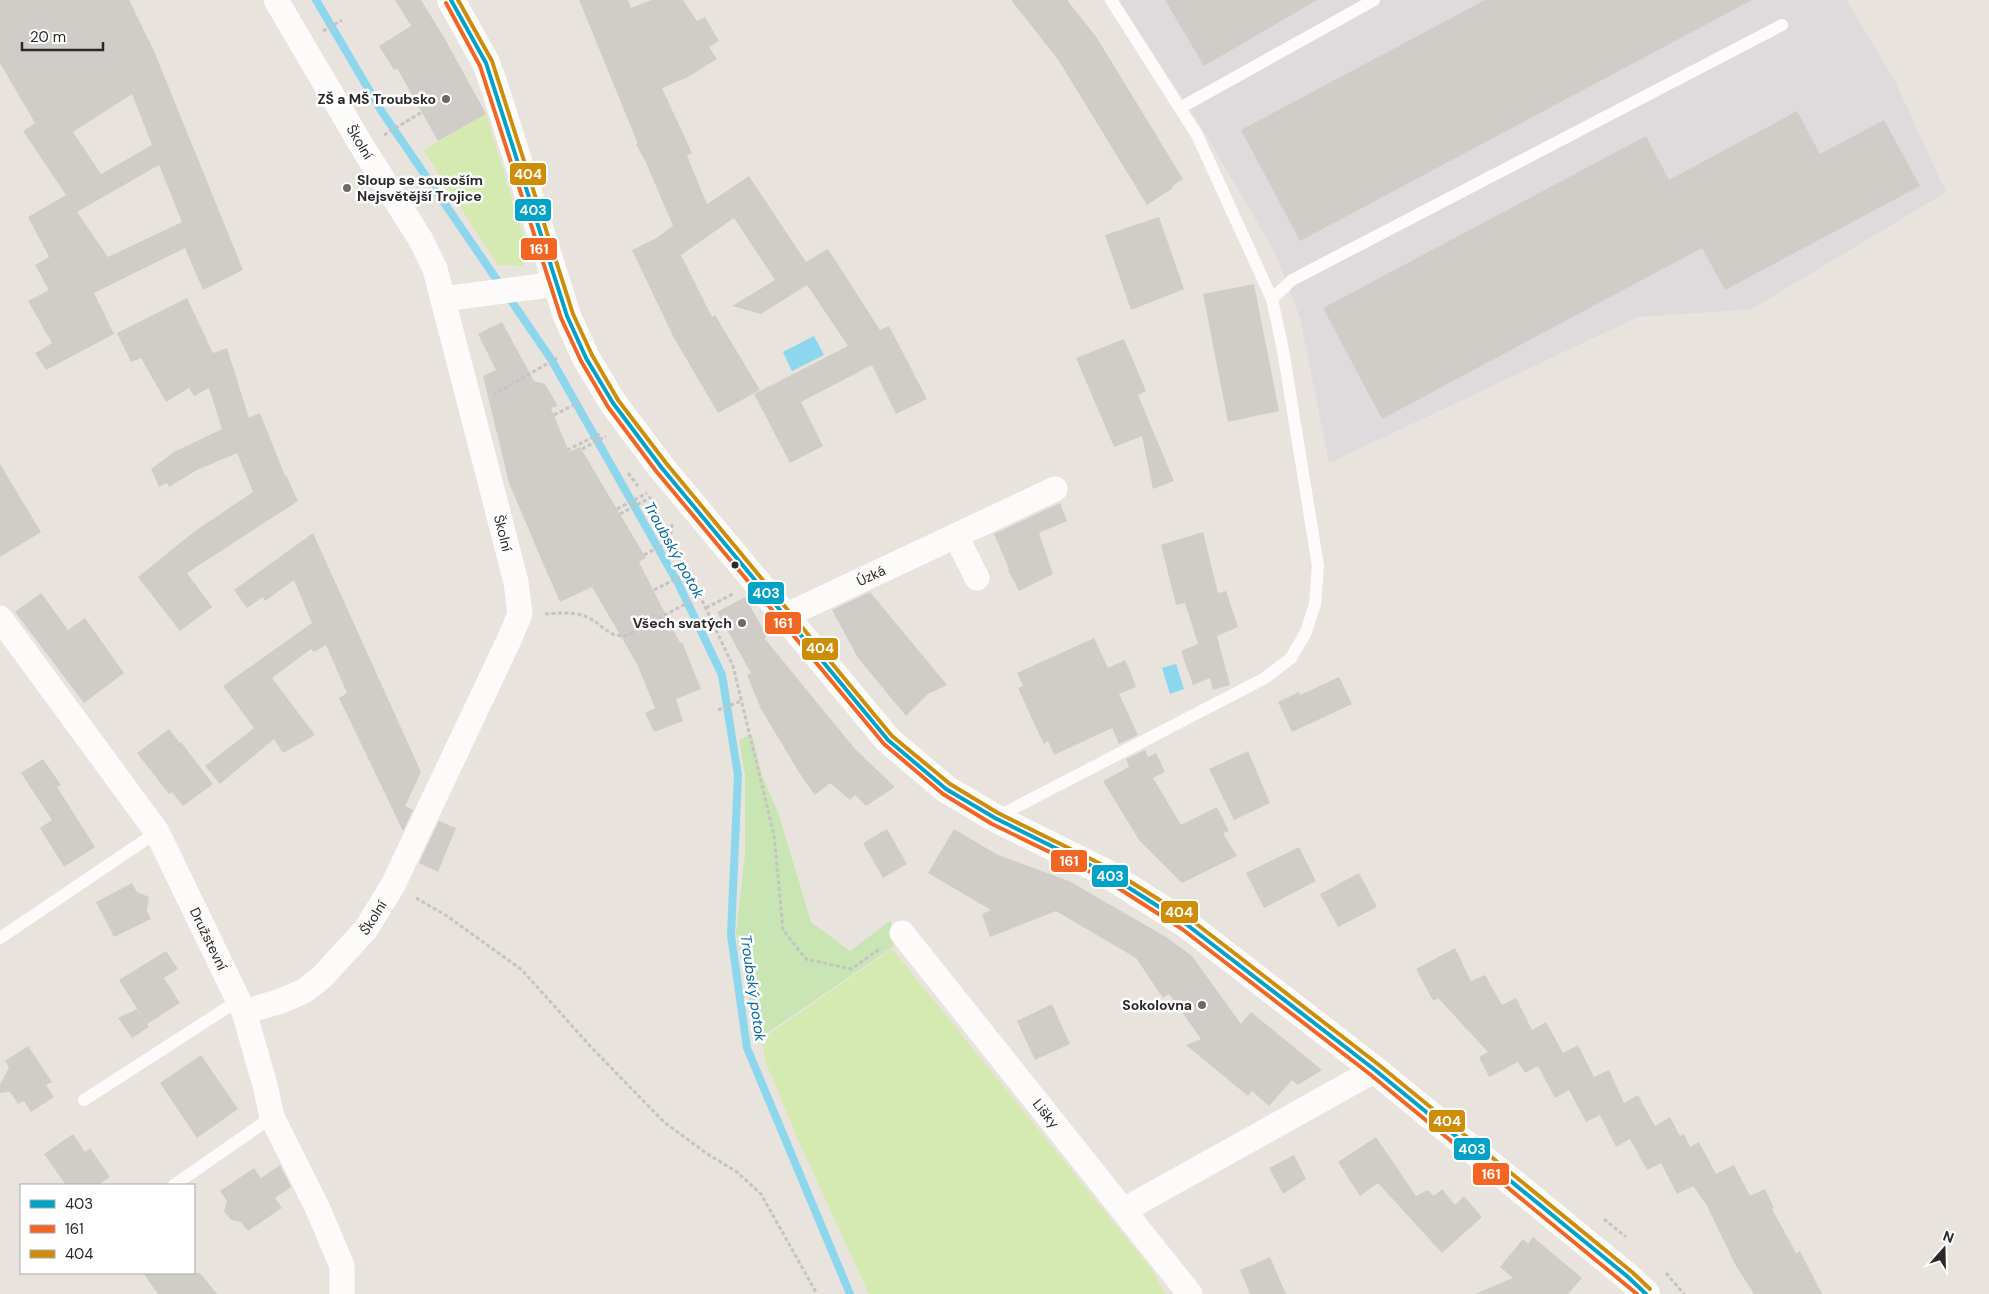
<svg xmlns="http://www.w3.org/2000/svg" width="1989" height="1294" font-family="'DM Sans',sans-serif">
<rect width="100%" height="100%" fill="#e8e3dd"/>
<!-- industrial -->
<path fill="#dedbdd" d="M 1119,0 L 1846,0 L 1894,79 L 1946,192 L 1752,309 L 1638,317 L 1329,463 L 1300,318 L 1275,252 L 1203,130 Z"/>
<!-- green -->
<path fill="#c9e5b4" d="M 748,735 L 752,735 L 763,779 L 778,812 L 811,922 L 850,951 L 891,920 L 894,946 L 757,1040 L 736,932 L 745,854 L 745,774 L 739,741 Z"/>
<!-- pitch -->
<path fill="#d5eab1" d="M 486,114 L 529,254 L 523,266 L 498,265 L 423,150 Z
M 892,949 L 1153,1271 L 1165,1294 L 869,1294 L 799,1142 L 765,1060 L 762,1039 Z"/>
<!-- water -->
<path fill="#8cd6ee" d="M 814,336 L 824,355 L 792,371 L 783,352 Z
M 1176,664 L 1184,689 L 1170,694 L 1162,668 Z"/>
<g fill="none" stroke-linecap="round" stroke-linejoin="round">
<!-- stream -->
<path stroke="#8cd6ee" stroke-width="8" d="M 316,0 L 382,112 L 551,359 L 679,585 L 722,675 L 738,775 L 731,935 L 747,1048 L 850,1294"/>
</g>
<!-- building -->
<path fill="#d0cdc9" fill-rule="evenodd" d="M 0,0 L 129,0 L 154,51 L 243,270 L 203,290 L 185,248 L 94,293 L 114,334 L 46,370 L 35,353 L 52,343 L 28,301 L 49,290 L 35,265 L 49,257 L 28,217 L 66,195 L 23,131 L 35,123 L 0,63 ZM 132,94 L 152,145 L 101,174 L 73,132 ZM 159,165 L 182,222 L 108,257 L 77,212 Z
M 395,0 L 421,0 L 445,39 L 486,114 L 438,141 L 397,68 L 394,70 L 379,46 L 411,26 Z
M 579,0 L 628,0 L 631,8 L 651,0 L 683,0 L 697,21 L 705,17 L 719,41 L 709,47 L 717,59 L 686,78 L 662,88 L 692,153 L 687,156 L 707,204 L 749,176 L 806,262 L 828,249 L 880,330 L 889,326 L 927,399 L 896,414 L 872,365 L 801,402 L 823,446 L 790,463 L 754,394 L 848,346 L 807,285 L 761,314 L 732,306 L 775,280 L 734,218 L 681,255 L 712,317 L 715,315 L 760,390 L 718,413 L 674,338 L 632,250 L 655,239 L 673,226 L 647,165 L 636,144 L 638,144 Z
M 1011,0 L 1067,0 L 1097,38 L 1183,179 L 1172,186 L 1173,188 L 1147,205 L 1059,61 Z
M 1165,0 L 1317,0 L 1204,66 Z
M 1485,0 L 1752,0 L 1300,241 L 1241,130 Z
M 1797,111 L 1820,154 L 1884,120 L 1920,186 L 1725,290 L 1702,248 L 1382,419 L 1323,308 L 1646,136 L 1669,180 Z
M 1159,217 L 1184,289 L 1131,310 L 1105,235 Z
M 1254,284 L 1279,411 L 1228,422 L 1203,294 Z
M 187,298 L 213,353 L 227,348 L 249,418 L 260,413 L 285,476 L 286,475 L 298,501 L 187,573 L 212,607 L 180,631 L 138,577 L 195,531 L 253,492 L 237,453 L 197,470 L 169,487 L 167,483 L 159,487 L 151,469 L 174,452 L 222,429 L 209,388 L 194,396 L 189,388 L 166,402 L 141,358 L 131,362 L 117,333 Z
M 502,322 L 534,381 L 545,384 L 558,406 L 551,408 L 569,452 L 580,447 L 646,558 L 639,562 L 680,643 L 682,642 L 701,689 L 676,699 L 683,721 L 654,732 L 645,713 L 655,708 L 637,664 L 592,587 L 560,602 L 542,561 L 509,483 L 483,376 L 496,370 L 478,334 Z
M 1124,339 L 1146,391 L 1138,395 L 1174,481 L 1153,489 L 1142,436 L 1114,447 L 1076,358 Z
M 0,464 L 41,532 L 0,557 Z
M 1060,503 L 1067,521 L 1039,533 L 1053,574 L 1019,591 L 1008,570 L 1009,569 L 994,534 Z
M 1203,532 L 1218,593 L 1226,591 L 1238,627 L 1217,636 L 1230,685 L 1213,690 L 1210,678 L 1193,685 L 1181,651 L 1198,644 L 1185,603 L 1176,605 L 1161,545 Z
M 313,533 L 421,772 L 405,806 L 413,810 L 403,831 L 339,698 L 347,693 L 326,645 L 314,652 L 311,649 L 272,678 L 315,735 L 283,753 L 274,739 L 220,784 L 205,766 L 254,728 L 223,686 L 312,623 L 294,580 L 265,601 L 263,597 L 247,608 L 234,590 Z
M 870,592 L 947,685 L 928,694 L 906,716 L 858,658 L 832,610 Z
M 41,593 L 68,630 L 85,618 L 124,673 L 84,703 L 15,612 Z
M 745,597 L 766,634 L 765,639 L 855,749 L 895,787 L 866,806 L 855,795 L 850,800 L 830,783 L 815,795 L 800,774 L 761,709 L 747,675 L 751,673 L 717,612 Z
M 1094,638 L 1108,668 L 1125,660 L 1131,673 L 1136,687 L 1119,694 L 1138,735 L 1119,744 L 1112,728 L 1054,755 L 1048,741 L 1044,744 L 1031,717 L 1018,688 L 1023,686 L 1017,673 Z
M 1339,677 L 1352,704 L 1292,732 L 1278,702 L 1299,692 L 1300,695 Z
M 169,729 L 180,743 L 181,742 L 213,784 L 183,806 L 172,792 L 169,794 L 137,753 Z
M 1145,750 L 1148,757 L 1156,753 L 1165,772 L 1153,778 L 1181,825 L 1217,807 L 1229,831 L 1223,833 L 1237,856 L 1182,883 L 1139,840 L 1103,781 L 1129,767 L 1126,759 Z
M 1248,751 L 1270,803 L 1234,820 L 1209,769 Z
M 43,759 L 61,785 L 57,787 L 95,847 L 64,867 L 40,828 L 52,820 L 21,773 Z
M 439,821 L 456,828 L 438,872 L 419,863 Z
M 887,829 L 907,864 L 883,878 L 863,843 Z
M 954,829 L 998,855 L 1069,881 L 1166,937 L 1192,956 L 1241,1024 L 1251,1012 L 1322,1070 L 1298,1085 L 1292,1080 L 1269,1106 L 1252,1091 L 1248,1096 L 1186,1045 L 1201,1039 L 1169,994 L 1163,998 L 1136,958 L 1056,911 L 990,937 L 982,914 L 991,910 L 928,873 Z
M 1299,847 L 1316,881 L 1264,908 L 1246,873 Z
M 1359,873 L 1377,907 L 1338,927 L 1320,894 Z
M 132,883 L 137,892 L 149,897 L 147,911 L 151,919 L 114,937 L 96,902 Z
M 1455,948 L 1471,981 L 1485,975 L 1502,1005 L 1516,998 L 1532,1030 L 1546,1022 L 1563,1053 L 1578,1045 L 1594,1077 L 1609,1070 L 1624,1103 L 1638,1095 L 1655,1126 L 1670,1117 L 1680,1136 L 1684,1134 L 1690,1147 L 1699,1142 L 1716,1174 L 1734,1165 L 1750,1196 L 1765,1189 L 1774,1208 L 1772,1209 L 1796,1253 L 1800,1251 L 1822,1294 L 1754,1294 L 1736,1266 L 1706,1204 L 1693,1186 L 1677,1194 L 1661,1163 L 1647,1170 L 1630,1139 L 1616,1147 L 1600,1115 L 1586,1122 L 1569,1090 L 1555,1098 L 1538,1066 L 1525,1073 L 1518,1062 L 1489,1077 L 1479,1057 L 1488,1052 L 1438,998 L 1433,1001 L 1416,969 Z
M 166,951 L 178,969 L 164,978 L 180,1003 L 147,1024 L 119,980 Z
M 1052,1004 L 1070,1044 L 1035,1060 L 1017,1021 Z
M 137,1009 L 149,1027 L 132,1038 L 118,1018 Z
M 28,1046 L 52,1082 L 46,1085 L 54,1097 L 31,1112 L 24,1101 L 18,1104 L 10,1092 L 0,1093 L 0,1085 L 9,1067 L 5,1061 Z
M 201,1055 L 238,1109 L 197,1138 L 160,1083 Z
M 73,1134 L 85,1152 L 90,1148 L 110,1177 L 98,1185 L 66,1185 L 44,1154 Z
M 1376,1137 L 1416,1196 L 1428,1190 L 1434,1196 L 1442,1189 L 1455,1205 L 1464,1196 L 1482,1217 L 1442,1253 L 1378,1183 L 1360,1196 L 1338,1162 Z
M 1294,1155 L 1306,1179 L 1283,1194 L 1269,1168 Z
M 280,1165 L 291,1187 L 275,1198 L 282,1208 L 248,1231 L 241,1222 L 231,1220 L 224,1211 L 227,1201 L 220,1191 L 254,1168 L 261,1178 Z
M 1533,1237 L 1582,1278 L 1568,1294 L 1475,1294 L 1513,1278 L 1500,1267 L 1523,1239 L 1528,1244 Z
M 1270,1257 L 1286,1294 L 1250,1294 L 1240,1270 Z
M 143,1273 L 200,1273 L 217,1294 L 158,1294 Z"/>
<g fill="none" stroke-linecap="round" stroke-linejoin="round">
<!-- path -->
<path stroke="#c4c4c3" stroke-width="3" stroke-dasharray="4 2.5" stroke-linecap="butt" d="M 323,31 L 342,20
M 384,135 L 422,112
M 493,395 L 557,358
M 554,415 L 580,402
M 582,449 L 606,436
M 567,450 L 602,433
M 628,473 L 638,486
M 617,509 L 647,493
M 620,514 L 651,497
M 672,524 L 670,541 L 700,596 L 733,666 L 774,835 L 783,930 L 806,959 L 851,969 L 881,948
M 644,555 L 670,541
M 654,590 L 687,573
M 706,608 L 733,594
M 545,614 C 559,613 576,611 589,618 C 603,625 610,639 628,635 L 700,596
M 718,710 L 741,701
M 416,898 L 447,916 L 522,970 L 590,1046 L 664,1122 L 706,1153 L 737,1172 L 761,1194 L 817,1294
M 1604,1219 L 1626,1237
M 1666,1273 L 1684,1294"/>
<!-- lane -->
<path stroke="#fcfbfa" stroke-width="12" d="M 1180,108 L 1374,0
M 1272,299 L 1292,280 L 1782,25
M 995,818 L 1265,678 L 1291,658 L 1306,632 L 1315,604 L 1318,566 L 1283,350 L 1272,299 L 1197,135 L 1111,0
M 0,938 L 157,832
M 84,1100 L 239,1000
M 174,1185 L 272,1117"/>
<!-- street -->
<g stroke="#fcfbfa" stroke-width="25">
<path d="M 443,299 L 557,284"/>
<path d="M 956,536 L 977,578"/>
<path id="s1" d="M 785,616 L 1055,489"/>
<path id="s2" d="M 0,618 L 157,832 L 244,1012 L 265,1085 L 272,1117 L 317,1207 L 342,1266 L 342,1294"/>
<path id="s3" d="M 902,933 L 1190,1294"/>
<path id="s4" d="M 244,1012 L 281,1001 L 304,991 L 321,978 L 366,929 L 393,885 L 509,640 L 520,614 L 516,582 L 435,269 L 421,240 L 363,148 L 276,0"/>
<path d="M 1124,1210 L 1375,1070"/>
</g>
<!-- secondary -->
<path stroke="#fcfbfa" stroke-width="28" d="M 451,0 L 486,63 L 494,85 L 567,316 L 586,358 L 613,403 L 661,467 L 888,740 L 946,789 L 995,818 L 1104,872 L 1186,924 L 1375,1070 L 1628,1277 L 1646,1294"/>
<defs>
<path id="bus-1" d="M 451,0 L 486,63 L 567,316 L 586,358 L 613,403 L 661,467 L 888,740 L 946,789 L 995,818 L 1104,872 L 1186,924 L 1375,1070 L 1628,1277 L 1646,1294"/>
<path id="bus-2" d="M 446,3 L 480,66 L 561,318 L 581,361 L 608,407 L 656,471 L 884,744 L 943,794 L 992,824 L 1101,877 L 1182,929 L 1371,1075 L 1637,1294"/>
<path id="bus-3" d="M 458,0 L 492,61 L 573,314 L 592,355 L 618,400 L 666,463 L 892,736 L 950,784 L 998,813 L 1107,867 L 1190,919 L 1379,1065 L 1632,1272 L 1650,1289"/>
</defs>
<!-- bus-1 casing -->
<use href="#bus-1" stroke="#fff" stroke-width="8"/>
<!-- bus-2 casing -->
<use href="#bus-2" stroke="#fff" stroke-width="8"/>
<!-- bus-3 casing -->
<use href="#bus-3" stroke="#fff" stroke-width="8"/>
<!-- bus-1 -->
<use href="#bus-1" stroke="#02a3c6" stroke-width="4"/>
<!-- bus-2 -->
<use href="#bus-2" stroke="#f26522" stroke-width="4"/>
<!-- bus-3 -->
<use href="#bus-3" stroke="#ce8d08" stroke-width="4"/>
</g>
<!-- markers -->
<g fill="#6c6a68" stroke="#fff" stroke-width="2">
<circle cx="446" cy="99" r="5"/>
<circle cx="347" cy="188" r="5"/>
<circle cx="742" cy="623" r="5"/>
<circle cx="1202" cy="1005" r="5"/>
</g>
<circle fill="#292929" stroke="#fff" stroke-width="2" cx="735" cy="565" r="4.5"/>
<g text-anchor="middle" stroke-width="5" stroke-linejoin="round" paint-order="stroke">
<!-- poi labels -->
<g font-size="14" font-weight="bold" fill="#292929" stroke="#fff" text-anchor="end">
<text x="436" y="104">ZŠ a MŠ Troubsko</text>
<text x="357" y="185" text-anchor="start">Sloup se sousoším<tspan x="357" dy="16">Nejsvětější Trojice</tspan></text>
<text x="732" y="628">Všech svatých</text>
<text x="1192" y="1010">Sokolovna</text>
</g>
<!-- street labels -->
<g font-size="14" fill="#292929" stroke="#fff">
<text transform="translate(360 142) rotate(59)" y="5">Školní</text>
<text transform="translate(503 533) rotate(76)" y="5">Školní</text>
<text dy="5" stroke="none"><textPath href="#s1" startOffset="95">Úzká</textPath></text>
<text dy="5" stroke="none"><textPath href="#s4" startOffset="165">Školní</textPath></text>
<text dy="5" stroke="none"><textPath href="#s2" startOffset="384">Družstevní</textPath></text>
<text dy="5" stroke="none"><textPath href="#s3" startOffset="231">Lišky</textPath></text>
</g>
<!-- water labels -->
<g font-size="15" font-style="italic" fill="#056ca1" stroke="#fff">
<text transform="translate(674 550) rotate(61)" y="5">Troubský potok</text>
<text transform="translate(753 988) rotate(82)" y="5">Troubský potok</text>
</g>
</g>
<g stroke="#fff" stroke-width="2">
<rect x="509" y="162" width="38" height="24" rx="5" fill="#ce8d08"/>
<rect x="514" y="198" width="38" height="24" rx="5" fill="#02a3c6"/>
<rect x="520" y="237" width="38" height="24" rx="5" fill="#f26522"/>
<rect x="747" y="581" width="38" height="24" rx="5" fill="#02a3c6"/>
<rect x="764" y="611" width="38" height="24" rx="5" fill="#f26522"/>
<rect x="801" y="637" width="38" height="24" rx="5" fill="#ce8d08"/>
<rect x="1050" y="849" width="38" height="24" rx="5" fill="#f26522"/>
<rect x="1091" y="864" width="38" height="24" rx="5" fill="#02a3c6"/>
<rect x="1160" y="900" width="39" height="24" rx="5" fill="#ce8d08"/>
<rect x="1428" y="1109" width="38" height="24" rx="5" fill="#ce8d08"/>
<rect x="1453" y="1137" width="38" height="24" rx="5" fill="#02a3c6"/>
<rect x="1472" y="1162" width="38" height="24" rx="5" fill="#f26522"/>
</g>
<g font-size="14" text-anchor="middle" font-weight="bold" fill="#fff">
<text x="528" y="179">404</text>
<text x="533" y="215">403</text>
<text x="539" y="254">161</text>
<text x="766" y="598">403</text>
<text x="783" y="628">161</text>
<text x="820" y="653">404</text>
<text x="1069" y="866">161</text>
<text x="1110" y="881">403</text>
<text x="1179" y="917">404</text>
<text x="1447" y="1126">404</text>
<text x="1472" y="1154">403</text>
<text x="1491" y="1179">161</text>
</g>
<!-- legend -->
<rect x="20" y="1184" width="175" height="90" fill="#ffffff" stroke="#a9a9a9"/>
<rect x="30" y="1200" width="25" height="8" fill="#02a3c6" stroke="#a9a9a9"/>
<text x="65" y="1209" font-size="15" fill="#292929">403</text>
<rect x="30" y="1225" width="25" height="8" fill="#f26522" stroke="#a9a9a9"/>
<text x="65" y="1234" font-size="15" fill="#292929">161</text>
<rect x="30" y="1250" width="25" height="8" fill="#ce8d08" stroke="#a9a9a9"/>
<text x="65" y="1259" font-size="15" fill="#292929">404</text>
<!-- north arrow -->
<g transform="translate(1944 1249) rotate(20)" stroke="#ffffff" stroke-width="4" paint-order="stroke">
<path d="M0-4L9 19L0 12L-9 19Z" fill="#292929"/>
<text y="-8" font-size="14" font-weight="bold" text-anchor="middle" fill="#292929">N</text>
</g>
<!-- scale -->
<path d="M22 42v8h81v-8" fill="none" stroke="#292929" stroke-width="2.5"/>
<text x="30" y="42" font-size="15" fill="#292929" stroke="#ffffff" stroke-width="4" paint-order="stroke">20 m</text>
</svg>
